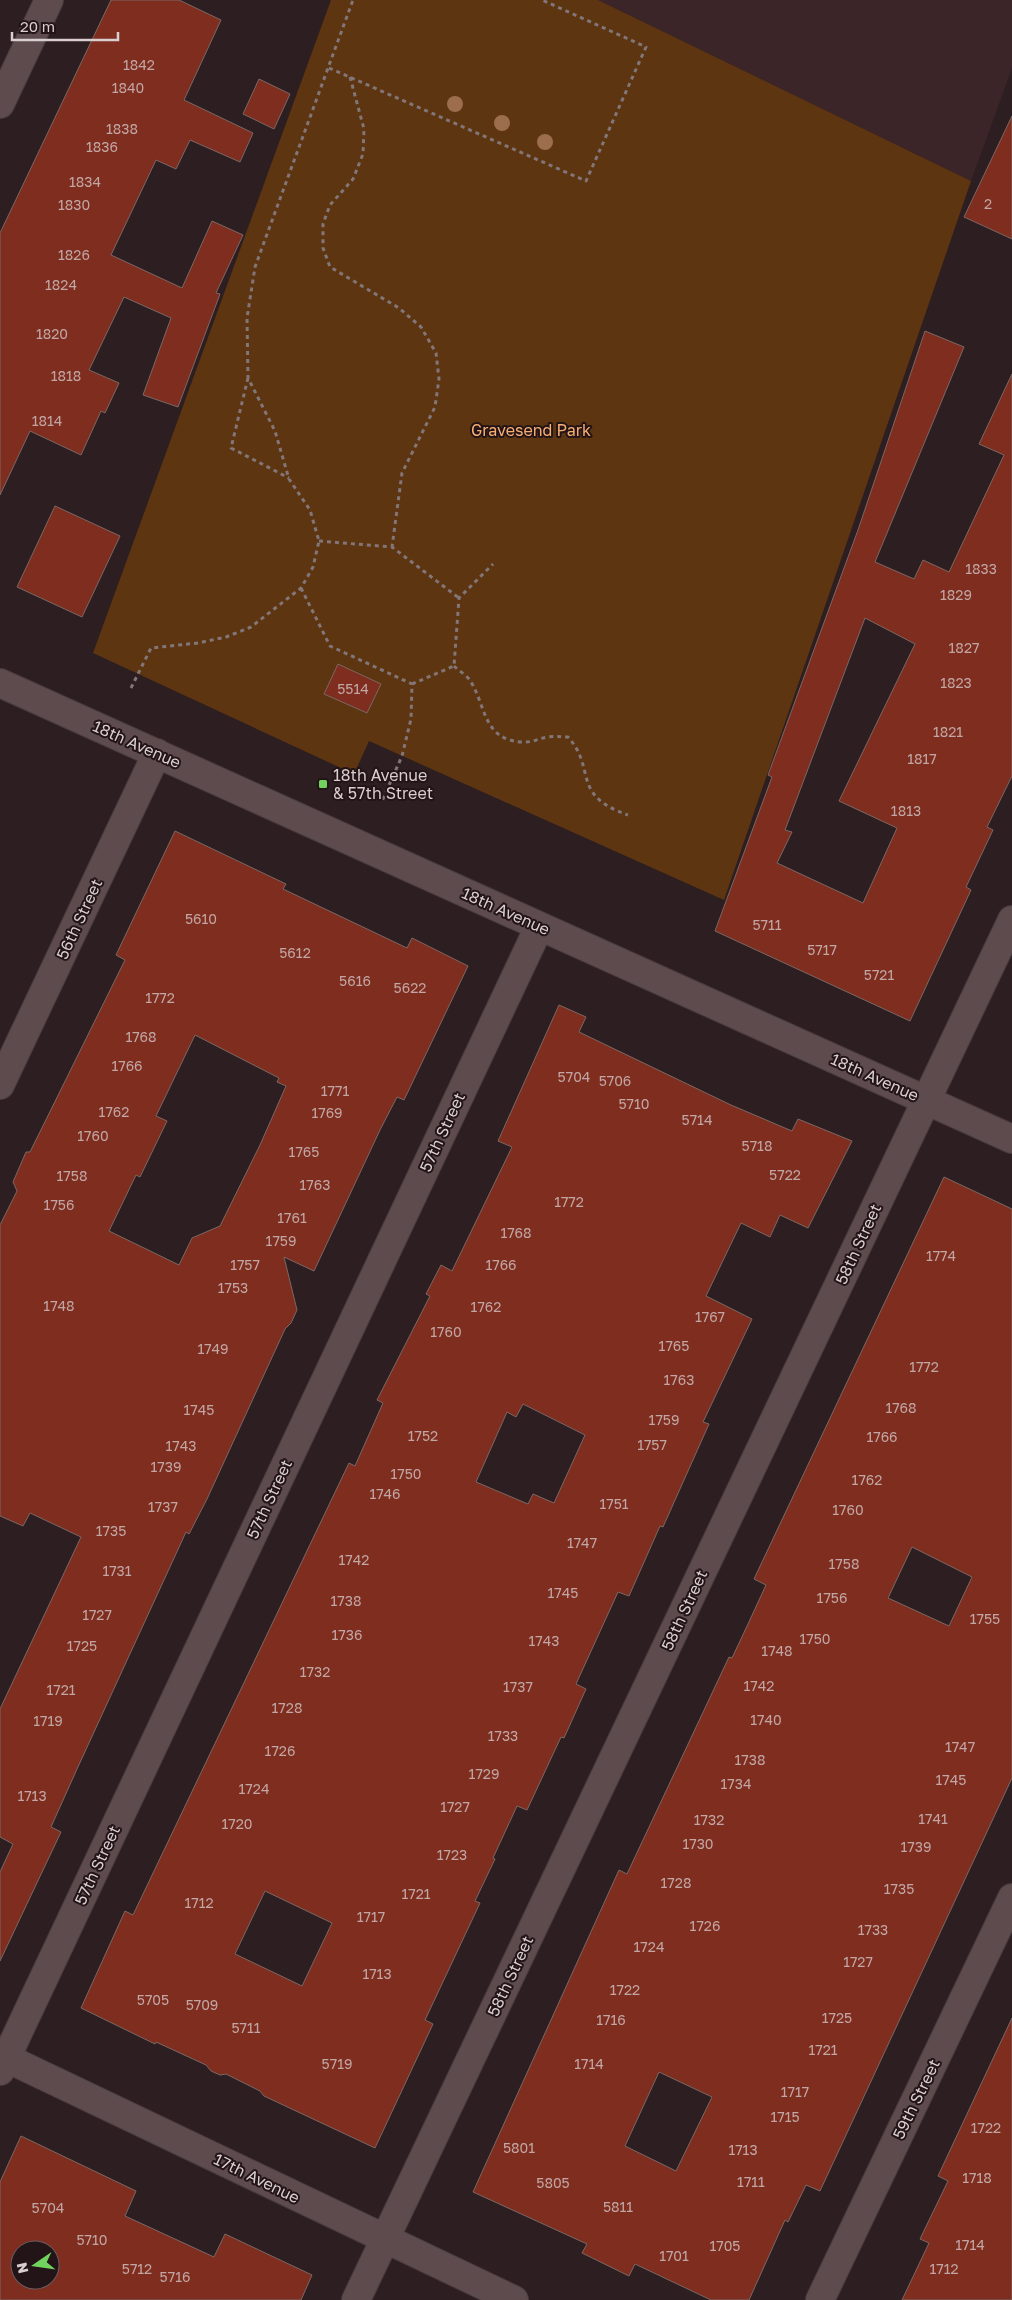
<svg xmlns="http://www.w3.org/2000/svg" width="1012" height="2300" font-family="'Golos Text',sans-serif">
<rect width="100%" height="100%" fill="#2d1e21"/>
<!-- built -->
<path fill="#3b2529" d="M 598,0 L 1012,0 L 1012,68 L 971,181 Z"/>
<!-- green -->
<path fill="#5d3510" d="M 331,0 L 598,0 L 971,181 L 724,900 L 369,741 L 354,774 L 93,653 Z"/>
<!-- building -->
<path fill="#7e2d1f" stroke="#7b6864" fill-rule="evenodd" d="M 111,0 L 179,0 L 221,20 L 184,100 L 253,133 L 240,162 L 190,140 L 176,169 L 156,160 L 111,255 L 182,288 L 212,221 L 243,235 L 216,293 L 220,294 L 178,407 L 143,395 L 171,318 L 124,297 L 89,370 L 119,383 L 105,413 L 101,411 L 81,455 L 30,431 L 0,495 L 0,233 Z
M 259,79 L 290,94 L 274,129 L 243,114 Z
M 1012,116 L 1012,239 L 964,217 Z
M 925,331 L 964,347 L 875,562 L 914,579 L 923,560 L 949,572 L 1004,455 L 979,444 L 1012,374 L 1012,776 L 987,827 L 993,830 L 966,887 L 971,890 L 910,1021 L 715,931 L 772,777 L 768,775 L 858,530 ZM 865,618 L 915,644 L 839,801 L 897,828 L 863,903 L 777,863 L 792,832 L 785,830 Z
M 55,506 L 120,536 L 82,617 L 17,587 Z
M 338,664 L 381,684 L 367,713 L 324,694 Z
M 175,831 L 286,884 L 283,889 L 407,948 L 412,938 L 468,966 L 404,1100 L 397,1097 L 380,1130 L 314,1271 L 284,1257 L 297,1310 L 291,1323 L 285,1329 L 207,1499 L 189,1534 L 186,1532 L 77,1769 L 51,1827 L 61,1832 L 0,1961 L 0,1872 L 13,1844 L 0,1837 L 0,1709 L 81,1537 L 30,1513 L 23,1526 L 0,1516 L 0,1225 L 17,1191 L 13,1182 L 26,1152 L 30,1152 L 125,960 L 116,955 ZM 195,1035 L 279,1078 L 277,1082 L 286,1086 L 260,1145 L 220,1226 L 192,1238 L 179,1265 L 109,1231 L 136,1175 L 140,1177 L 167,1121 L 156,1116 Z
M 559,1005 L 586,1017 L 579,1032 L 731,1105 L 792,1131 L 798,1119 L 852,1141 L 808,1228 L 780,1215 L 770,1237 L 741,1223 L 706,1296 L 752,1319 L 703,1422 L 709,1424 L 663,1527 L 660,1526 L 629,1596 L 618,1592 L 576,1684 L 586,1689 L 564,1738 L 561,1737 L 527,1810 L 517,1806 L 493,1858 L 495,1859 L 475,1901 L 480,1903 L 425,2020 L 433,2024 L 375,2148 L 264,2096 L 260,2091 L 226,2074 L 220,2075 L 211,2071 L 206,2065 L 156,2042 L 155,2044 L 81,2008 L 125,1911 L 133,1915 L 349,1463 L 355,1466 L 383,1403 L 377,1400 L 430,1296 L 426,1294 L 441,1265 L 452,1271 L 512,1147 L 498,1141 ZM 523,1404 L 585,1435 L 554,1503 L 533,1494 L 528,1504 L 476,1482 L 507,1412 L 516,1417 ZM 265,1891 L 332,1923 L 302,1986 L 235,1954 Z
M 944,1177 L 1012,1209 L 1012,1778 L 820,2191 L 806,2185 L 788,2222 L 785,2220 L 749,2300 L 711,2300 L 635,2264 L 629,2276 L 582,2253 L 587,2244 L 473,2192 L 619,1870 L 627,1874 L 729,1657 L 732,1658 L 748,1624 L 766,1585 L 754,1579 ZM 912,1547 L 972,1577 L 949,1626 L 888,1598 ZM 659,2072 L 712,2097 L 676,2171 L 625,2146 Z
M 1012,2018 L 1012,2300 L 902,2300 L 929,2243 L 920,2239 L 948,2181 L 938,2176 Z
M 21,2136 L 136,2191 L 125,2216 L 214,2257 L 225,2234 L 312,2275 L 301,2300 L 0,2300 L 0,2182 ZM 20,2250 L 50,2250 L 50,2280 L 20,2280 Z"/>
<g fill="none" stroke-linecap="round" stroke-linejoin="round">
<defs>
<path id="minor" d="M 0,104 L 49,0
M 0,683 L 1012,1139
M 0,1085 L 157,753
M 0,2055 L 514,2300
M 0,2071 L 539,927
M 356,2300 L 1012,920
M 820,2300 L 1012,1898"/>
</defs>
<!-- minor casing -->
<use href="#minor" stroke="#483b3d" stroke-width="30"/>
<!-- path -->
<path stroke="#837678" stroke-width="3" stroke-dasharray="4 4" stroke-linecap="butt" d="M 329,68 L 586,181 L 646,47 L 542,0
M 350,77 L 364,129 L 363,154 L 353,179 L 330,205 L 323,224 L 323,248 L 330,267 L 399,308 L 421,327 L 436,353 L 439,379 L 435,407 L 402,473 L 392,547
M 248,378 L 231,448 L 289,478
M 319,541 L 392,547 L 459,598
M 301,588 L 330,646 L 412,684 L 411,719 L 402,756 L 382,801
M 454,666 C 459,671 468,676 471,682 C 486,706 483,740 522,742 C 532,743 539,738 548,737 C 555,736 561,737 568,737 C 597,769 570,795 628,815
M 412,684 L 454,666 L 459,598 L 493,564
M 131,688 L 151,648 L 198,643 L 226,637 L 251,627 L 301,588 L 313,567 L 319,541 L 310,510 L 289,479 L 275,431 L 248,378 L 247,318 L 255,267 L 353,0"/>
<!-- minor -->
<use href="#minor" stroke="#5d4b4e" stroke-width="28"/>
</g>
<!-- trees -->
<g fill="#9d6e4e">
<circle cx="455" cy="104" r="8"/>
<circle cx="502" cy="123" r="8"/>
<circle cx="545" cy="142" r="8"/>
</g>
<!-- markers -->
<rect fill="#71d35e" stroke="#231417" stroke-width="2" x="318" y="779" width="10" height="10" rx="2.5"/>
<g text-anchor="middle" stroke-width="4" stroke-linejoin="round" paint-order="stroke">
<!-- number labels -->
<g font-size="14" fill="#c2a6a4">
<text x="139" y="70">1842</text>
<text x="128" y="93">1840</text>
<text x="122" y="134">1838</text>
<text x="102" y="152">1836</text>
<text x="85" y="187">1834</text>
<text x="988" y="209">2</text>
<text x="74" y="210">1830</text>
<text x="74" y="260">1826</text>
<text x="61" y="290">1824</text>
<text x="52" y="339">1820</text>
<text x="66" y="381">1818</text>
<text x="47" y="426">1814</text>
<text x="981" y="574">1833</text>
<text x="956" y="600">1829</text>
<text x="964" y="653">1827</text>
<text x="956" y="688">1823</text>
<text x="353" y="694">5514</text>
<text x="948" y="737">1821</text>
<text x="922" y="764">1817</text>
<text x="906" y="816">1813</text>
<text x="201" y="924">5610</text>
<text x="767" y="930">5711</text>
<text x="822" y="955">5717</text>
<text x="295" y="958">5612</text>
<text x="879" y="980">5721</text>
<text x="355" y="986">5616</text>
<text x="410" y="993">5622</text>
<text x="160" y="1003">1772</text>
<text x="141" y="1042">1768</text>
<text x="127" y="1071">1766</text>
<text x="574" y="1082">5704</text>
<text x="615" y="1086">5706</text>
<text x="335" y="1096">1771</text>
<text x="634" y="1109">5710</text>
<text x="114" y="1117">1762</text>
<text x="327" y="1118">1769</text>
<text x="697" y="1125">5714</text>
<text x="93" y="1141">1760</text>
<text x="757" y="1151">5718</text>
<text x="304" y="1157">1765</text>
<text x="785" y="1180">5722</text>
<text x="72" y="1181">1758</text>
<text x="315" y="1190">1763</text>
<text x="569" y="1207">1772</text>
<text x="59" y="1210">1756</text>
<text x="292" y="1223">1761</text>
<text x="516" y="1238">1768</text>
<text x="281" y="1246">1759</text>
<text x="941" y="1261">1774</text>
<text x="245" y="1270">1757</text>
<text x="501" y="1270">1766</text>
<text x="233" y="1293">1753</text>
<text x="59" y="1311">1748</text>
<text x="486" y="1312">1762</text>
<text x="710" y="1322">1767</text>
<text x="446" y="1337">1760</text>
<text x="674" y="1351">1765</text>
<text x="213" y="1354">1749</text>
<text x="924" y="1372">1772</text>
<text x="679" y="1385">1763</text>
<text x="901" y="1413">1768</text>
<text x="199" y="1415">1745</text>
<text x="664" y="1425">1759</text>
<text x="423" y="1441">1752</text>
<text x="882" y="1442">1766</text>
<text x="652" y="1450">1757</text>
<text x="181" y="1451">1743</text>
<text x="166" y="1472">1739</text>
<text x="406" y="1479">1750</text>
<text x="867" y="1485">1762</text>
<text x="385" y="1499">1746</text>
<text x="614" y="1509">1751</text>
<text x="163" y="1512">1737</text>
<text x="848" y="1515">1760</text>
<text x="111" y="1536">1735</text>
<text x="582" y="1548">1747</text>
<text x="354" y="1565">1742</text>
<text x="844" y="1569">1758</text>
<text x="117" y="1576">1731</text>
<text x="563" y="1598">1745</text>
<text x="832" y="1603">1756</text>
<text x="346" y="1606">1738</text>
<text x="97" y="1620">1727</text>
<text x="985" y="1624">1755</text>
<text x="347" y="1640">1736</text>
<text x="815" y="1644">1750</text>
<text x="544" y="1646">1743</text>
<text x="82" y="1651">1725</text>
<text x="777" y="1656">1748</text>
<text x="315" y="1677">1732</text>
<text x="759" y="1691">1742</text>
<text x="518" y="1692">1737</text>
<text x="61" y="1695">1721</text>
<text x="287" y="1713">1728</text>
<text x="766" y="1725">1740</text>
<text x="48" y="1726">1719</text>
<text x="503" y="1741">1733</text>
<text x="960" y="1752">1747</text>
<text x="280" y="1756">1726</text>
<text x="750" y="1765">1738</text>
<text x="484" y="1779">1729</text>
<text x="951" y="1785">1745</text>
<text x="736" y="1789">1734</text>
<text x="254" y="1794">1724</text>
<text x="32" y="1801">1713</text>
<text x="455" y="1812">1727</text>
<text x="933" y="1824">1741</text>
<text x="709" y="1825">1732</text>
<text x="237" y="1829">1720</text>
<text x="698" y="1849">1730</text>
<text x="916" y="1852">1739</text>
<text x="452" y="1860">1723</text>
<text x="676" y="1888">1728</text>
<text x="899" y="1894">1735</text>
<text x="416" y="1899">1721</text>
<text x="199" y="1908">1712</text>
<text x="371" y="1922">1717</text>
<text x="705" y="1931">1726</text>
<text x="873" y="1935">1733</text>
<text x="649" y="1952">1724</text>
<text x="858" y="1967">1727</text>
<text x="377" y="1979">1713</text>
<text x="625" y="1995">1722</text>
<text x="153" y="2005">5705</text>
<text x="202" y="2010">5709</text>
<text x="837" y="2023">1725</text>
<text x="611" y="2025">1716</text>
<text x="246" y="2033">5711</text>
<text x="823" y="2055">1721</text>
<text x="337" y="2069">5719</text>
<text x="589" y="2069">1714</text>
<text x="795" y="2097">1717</text>
<text x="785" y="2122">1715</text>
<text x="986" y="2133">1722</text>
<text x="519" y="2153">5801</text>
<text x="743" y="2155">1713</text>
<text x="977" y="2183">1718</text>
<text x="751" y="2187">1711</text>
<text x="553" y="2188">5805</text>
<text x="618" y="2212">5811</text>
<text x="48" y="2213">5704</text>
<text x="92" y="2245">5710</text>
<text x="970" y="2250">1714</text>
<text x="725" y="2251">1705</text>
<text x="674" y="2261">1701</text>
<text x="137" y="2274">5712</text>
<text x="944" y="2274">1712</text>
<text x="175" y="2282">5716</text>
</g>
<!-- park labels -->
<g font-size="16" fill="#f9af73" stroke="#231417">
<text x="531" y="436">Gravesend Park</text>
</g>
<!-- street labels -->
<g font-size="16" fill="#d9ced0" stroke="#231417">
<text transform="translate(137 744) rotate(24)" y="6">18th Avenue</text>
<text transform="translate(506 911) rotate(24)" y="6">18th Avenue</text>
<text transform="translate(79 919) rotate(-65)" y="6">56th Street</text>
<text transform="translate(875 1077) rotate(24)" y="6">18th Avenue</text>
<text transform="translate(442 1132) rotate(-65)" y="6">57th Street</text>
<text transform="translate(858 1244) rotate(-65)" y="6">58th Street</text>
<text transform="translate(269 1499) rotate(-65)" y="6">57th Street</text>
<text transform="translate(684 1610) rotate(-65)" y="6">58th Street</text>
<text transform="translate(97 1865) rotate(-65)" y="6">57th Street</text>
<text transform="translate(510 1976) rotate(-65)" y="6">58th Street</text>
<text transform="translate(916 2099) rotate(-64)" y="6">59th Street</text>
<text transform="translate(257 2178) rotate(26)" y="6">17th Avenue</text>
</g>
<!-- poi labels -->
<g font-size="16" fill="#d9ced0" stroke="#231417" text-anchor="start">
<text x="333" y="781">18th Avenue<tspan x="333" dy="18">&amp; 57th Street</tspan></text>
</g>
</g>
<!-- north arrow -->
<g transform="translate(35 2265) rotate(257)"><circle r="24" fill="#231417" stroke="#6c5e61"/>
<path d="M0-4L9 19L0 12L-9 19Z" fill="#71d35e"/>
<text y="-8" font-size="14" font-weight="bold" text-anchor="middle" fill="#d9ced0">N</text>
</g>
<!-- scale -->
<path d="M12 32v8h106v-8" fill="none" stroke="#d9ced0" stroke-width="2.5"/>
<text x="20" y="32" font-size="15" fill="#d9ced0" stroke="#231417" stroke-width="4" paint-order="stroke">20 m</text>
</svg>
